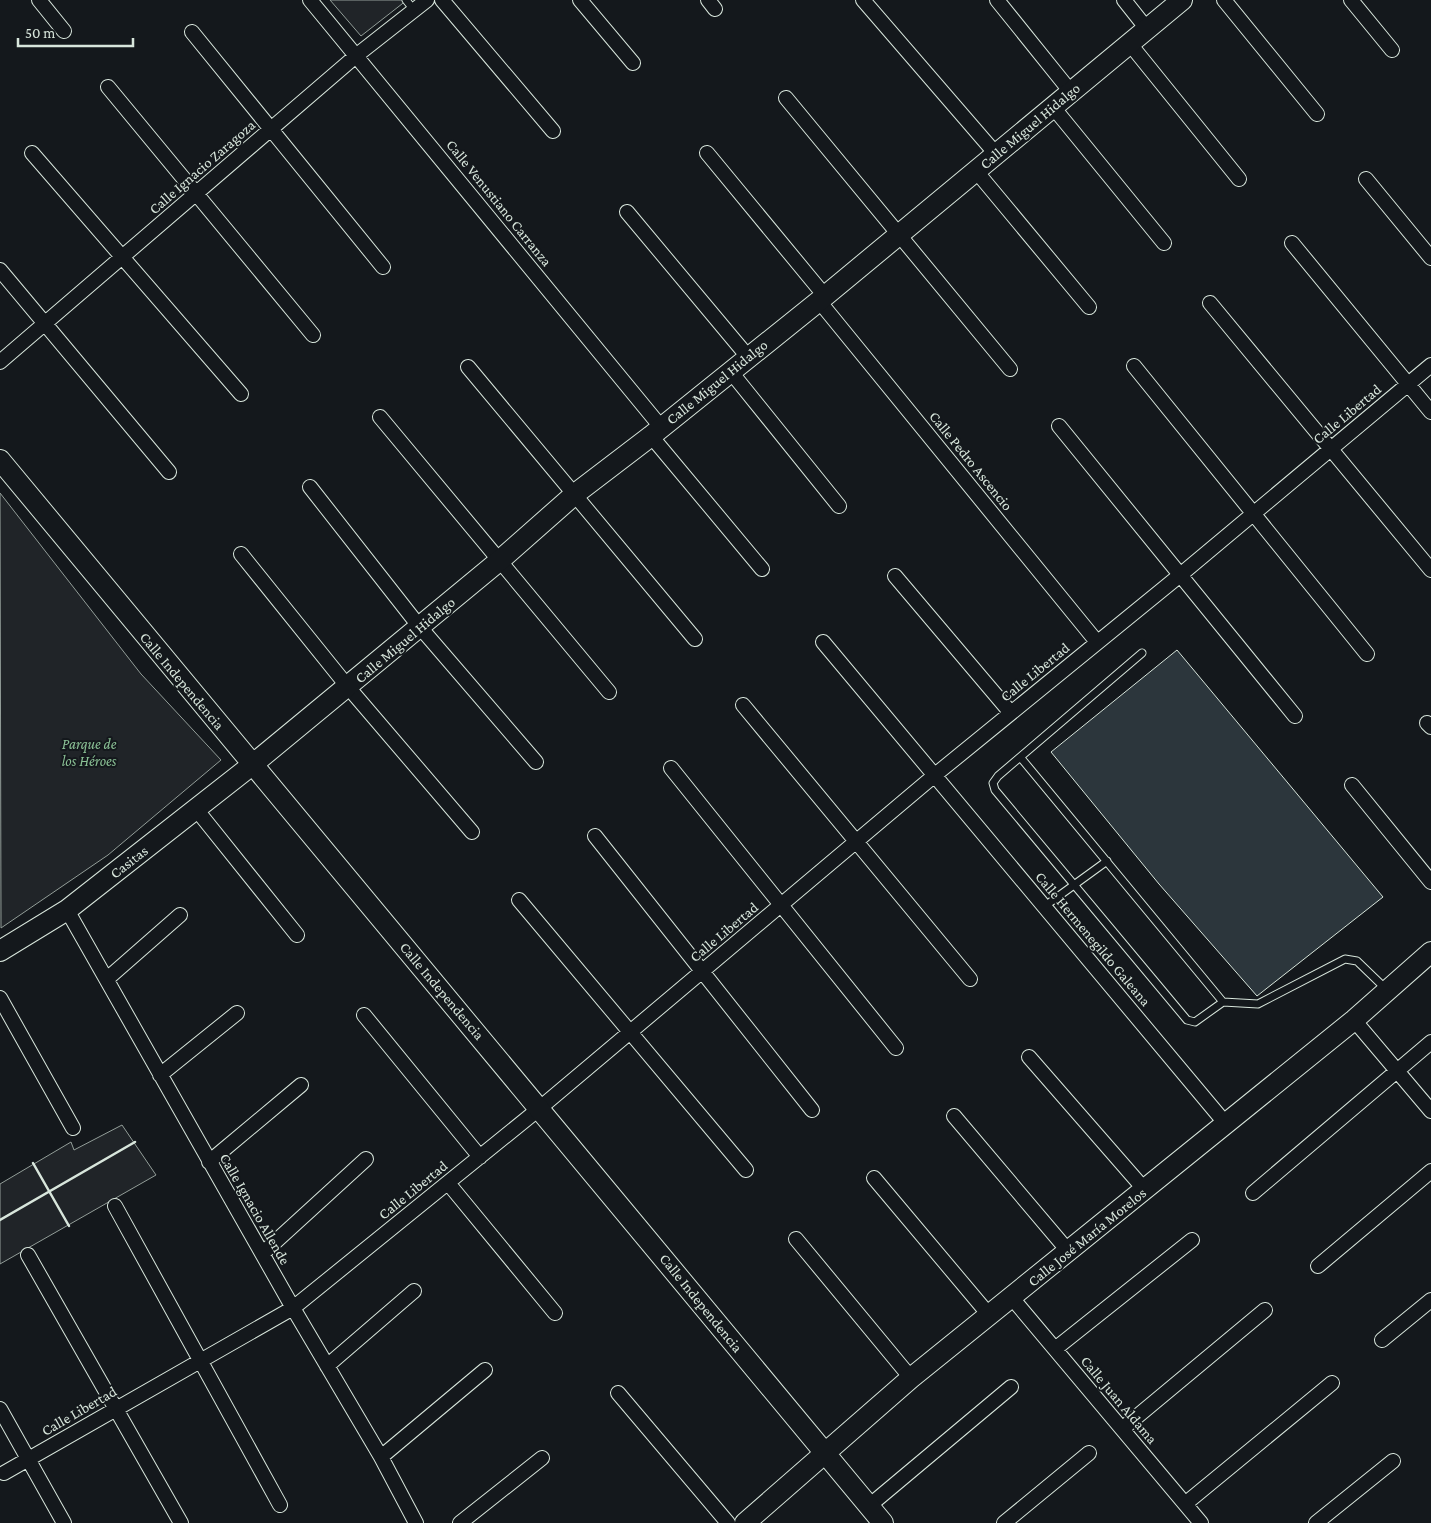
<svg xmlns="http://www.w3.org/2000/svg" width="1431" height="1523" font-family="'Crimson Pro',serif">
<rect width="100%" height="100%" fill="#14181c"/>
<!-- green -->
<path fill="#202428" stroke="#939e99" d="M 330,0 L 407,0 L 361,36 Z
M 0,493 L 141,674 L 221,760 L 108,855 L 1,928 Z
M 122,1125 L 156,1175 L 0,1264 L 0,1184 L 71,1142 L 74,1150 Z"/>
<!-- building -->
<path fill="#2c363c" stroke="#d8e6dc" d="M 1177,650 L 1383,897 L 1257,996 L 1159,884 L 1051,752 Z"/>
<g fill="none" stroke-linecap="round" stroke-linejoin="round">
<defs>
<path id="lane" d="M 406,0 L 414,10
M 1142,653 L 998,776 L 993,783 L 995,790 L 1187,1020 L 1195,1022 L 1223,1002 L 1258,1004 L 1345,959 L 1357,961 L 1387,990
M 1021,758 L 1223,1002
M 1045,906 L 1107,861"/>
<path id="street" d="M 39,0 L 64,31
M 310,0 L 661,427
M 442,0 L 553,131
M 580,0 L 633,63
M 708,0 L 715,9
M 863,0 L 996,154
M 997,0 L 1071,92
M 1124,0 L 1147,29
M 1224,0 L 1317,114
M 1351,0 L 1392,50
M 192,32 L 383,267
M 1130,44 L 1239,179
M 108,87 L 313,335
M 786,98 L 1010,369
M 1053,107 L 1164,243
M 32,153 L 241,394
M 707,153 L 825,296
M 976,171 L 1089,307
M 1366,179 L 1431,258
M 627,212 L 749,358
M 1292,243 L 1431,412
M 0,270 L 169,472
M 819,301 L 1097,642
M 1210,303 L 1431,570
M 0,362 L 357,55 L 427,0
M 1134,366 L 1367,654
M 468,367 L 695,639
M 731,372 L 839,506
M 380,417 L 609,692
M 1059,426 L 1295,716
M 651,436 L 762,569
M 310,487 L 419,626 L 536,762
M 241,554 L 348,687 L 472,832
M 895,576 L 1011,713
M 823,642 L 1226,1124
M 743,705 L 970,979
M 1427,723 L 1431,727
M 671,768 L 896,1048
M 1352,785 L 1431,882
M 196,809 L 297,935
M 595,836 L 812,1110
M 519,900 L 746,1170
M 67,910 L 293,1308 L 381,1457 L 416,1523
M 107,979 L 180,915
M 0,998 L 73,1128
M 364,1015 L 480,1157
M 1354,1020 L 1431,1111
M 1029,1057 L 1145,1190
M 160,1075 L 237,1013
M 954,1116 L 1069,1252
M 209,1162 L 301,1085
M 874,1178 L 990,1316
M 448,1183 L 555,1313
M 1253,1193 L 1431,1042
M 115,1206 L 280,1505
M 796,1239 L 911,1378
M 263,1253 L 366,1159
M 28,1255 L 181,1523
M 1318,1266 L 1431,1171
M 1012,1298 L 1201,1523
M 1382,1340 L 1431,1300
M 1055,1349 L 1192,1240
M 327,1366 L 414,1291
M 618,1393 L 728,1523
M 0,1409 L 64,1523
M 1122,1429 L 1265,1310
M 381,1457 L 485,1370
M 4,1473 L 293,1308 L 540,1108 L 935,775 L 1179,576 L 1431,365
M 1185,1504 L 1332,1383
M 869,1506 L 1011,1387
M 460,1523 L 542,1458
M 1004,1523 L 1089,1453
M 1316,1523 L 1393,1461"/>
<path id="secondary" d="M 0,460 L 883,1523
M 0,951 L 67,910 L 252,765 L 499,561 L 575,494 L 651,436 L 819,301 L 1182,0
M 745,1523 L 911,1378 L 1354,1020 L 1431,952"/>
</defs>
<!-- lane casing -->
<use href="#lane" stroke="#d8e6dc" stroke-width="9"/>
<!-- street casing -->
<use href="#street" stroke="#d8e6dc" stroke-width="16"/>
<!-- secondary casing -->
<use href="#secondary" stroke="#d8e6dc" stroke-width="22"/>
<!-- lane -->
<use href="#lane" stroke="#14181c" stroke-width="7"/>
<!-- street -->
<use href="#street" stroke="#14181c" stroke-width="14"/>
<!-- secondary -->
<use href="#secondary" stroke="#14181c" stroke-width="20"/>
<!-- wall -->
<path stroke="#d8e6dc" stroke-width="2.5" d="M 33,1163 L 69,1226
M 0,1220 L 135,1142"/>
</g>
<g text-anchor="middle" stroke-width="4" stroke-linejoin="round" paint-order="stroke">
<!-- street labels -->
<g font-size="15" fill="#d8e6dc" stroke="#14181c">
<text transform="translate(1030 126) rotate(-40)" y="5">Calle Miguel Hidalgo</text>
<text transform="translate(202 167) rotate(-41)" y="5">Calle Ignacio Zaragoza</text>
<text transform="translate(499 203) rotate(51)" y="5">Calle Venustiano Carranza</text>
<text transform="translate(717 382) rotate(-39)" y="5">Calle Miguel Hidalgo</text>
<text transform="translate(1347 414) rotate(-40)" y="5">Calle Libertad</text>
<text transform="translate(971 461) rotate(51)" y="5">Calle Pedro Ascencio</text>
<text transform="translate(405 640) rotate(-40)" y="5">Calle Miguel Hidalgo</text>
<text transform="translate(1035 672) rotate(-39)" y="5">Calle Libertad</text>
<text transform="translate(182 681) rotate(50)" y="5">Calle Independencia</text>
<text transform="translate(129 862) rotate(-38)" y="5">Casitas</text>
<text transform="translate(724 932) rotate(-40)" y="5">Calle Libertad</text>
<text transform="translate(1093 939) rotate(50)" y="5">Calle Hermenegildo Galeana</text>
<text transform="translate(442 991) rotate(50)" y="5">Calle Independencia</text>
<text transform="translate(413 1190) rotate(-39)" y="5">Calle Libertad</text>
<text transform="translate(255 1209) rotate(60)" y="5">Calle Ignacio Allende</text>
<text transform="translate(1087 1237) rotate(-39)" y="5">Calle José María Morelos</text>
<text transform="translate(701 1303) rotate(51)" y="5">Calle Independencia</text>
<text transform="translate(1119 1400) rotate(50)" y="5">Calle Juan Aldama</text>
<text transform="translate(79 1411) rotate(-30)" y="5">Calle Libertad</text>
</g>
<!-- park labels -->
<g font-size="15" font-style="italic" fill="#8ac095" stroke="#14181c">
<text x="89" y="749">Parque de<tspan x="89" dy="17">los Héroes</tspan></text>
</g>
</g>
<!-- scale -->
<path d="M18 38v8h115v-8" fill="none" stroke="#d8e6dc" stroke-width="2.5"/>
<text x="25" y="38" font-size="15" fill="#d8e6dc" stroke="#14181c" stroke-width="4" paint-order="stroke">50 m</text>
</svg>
